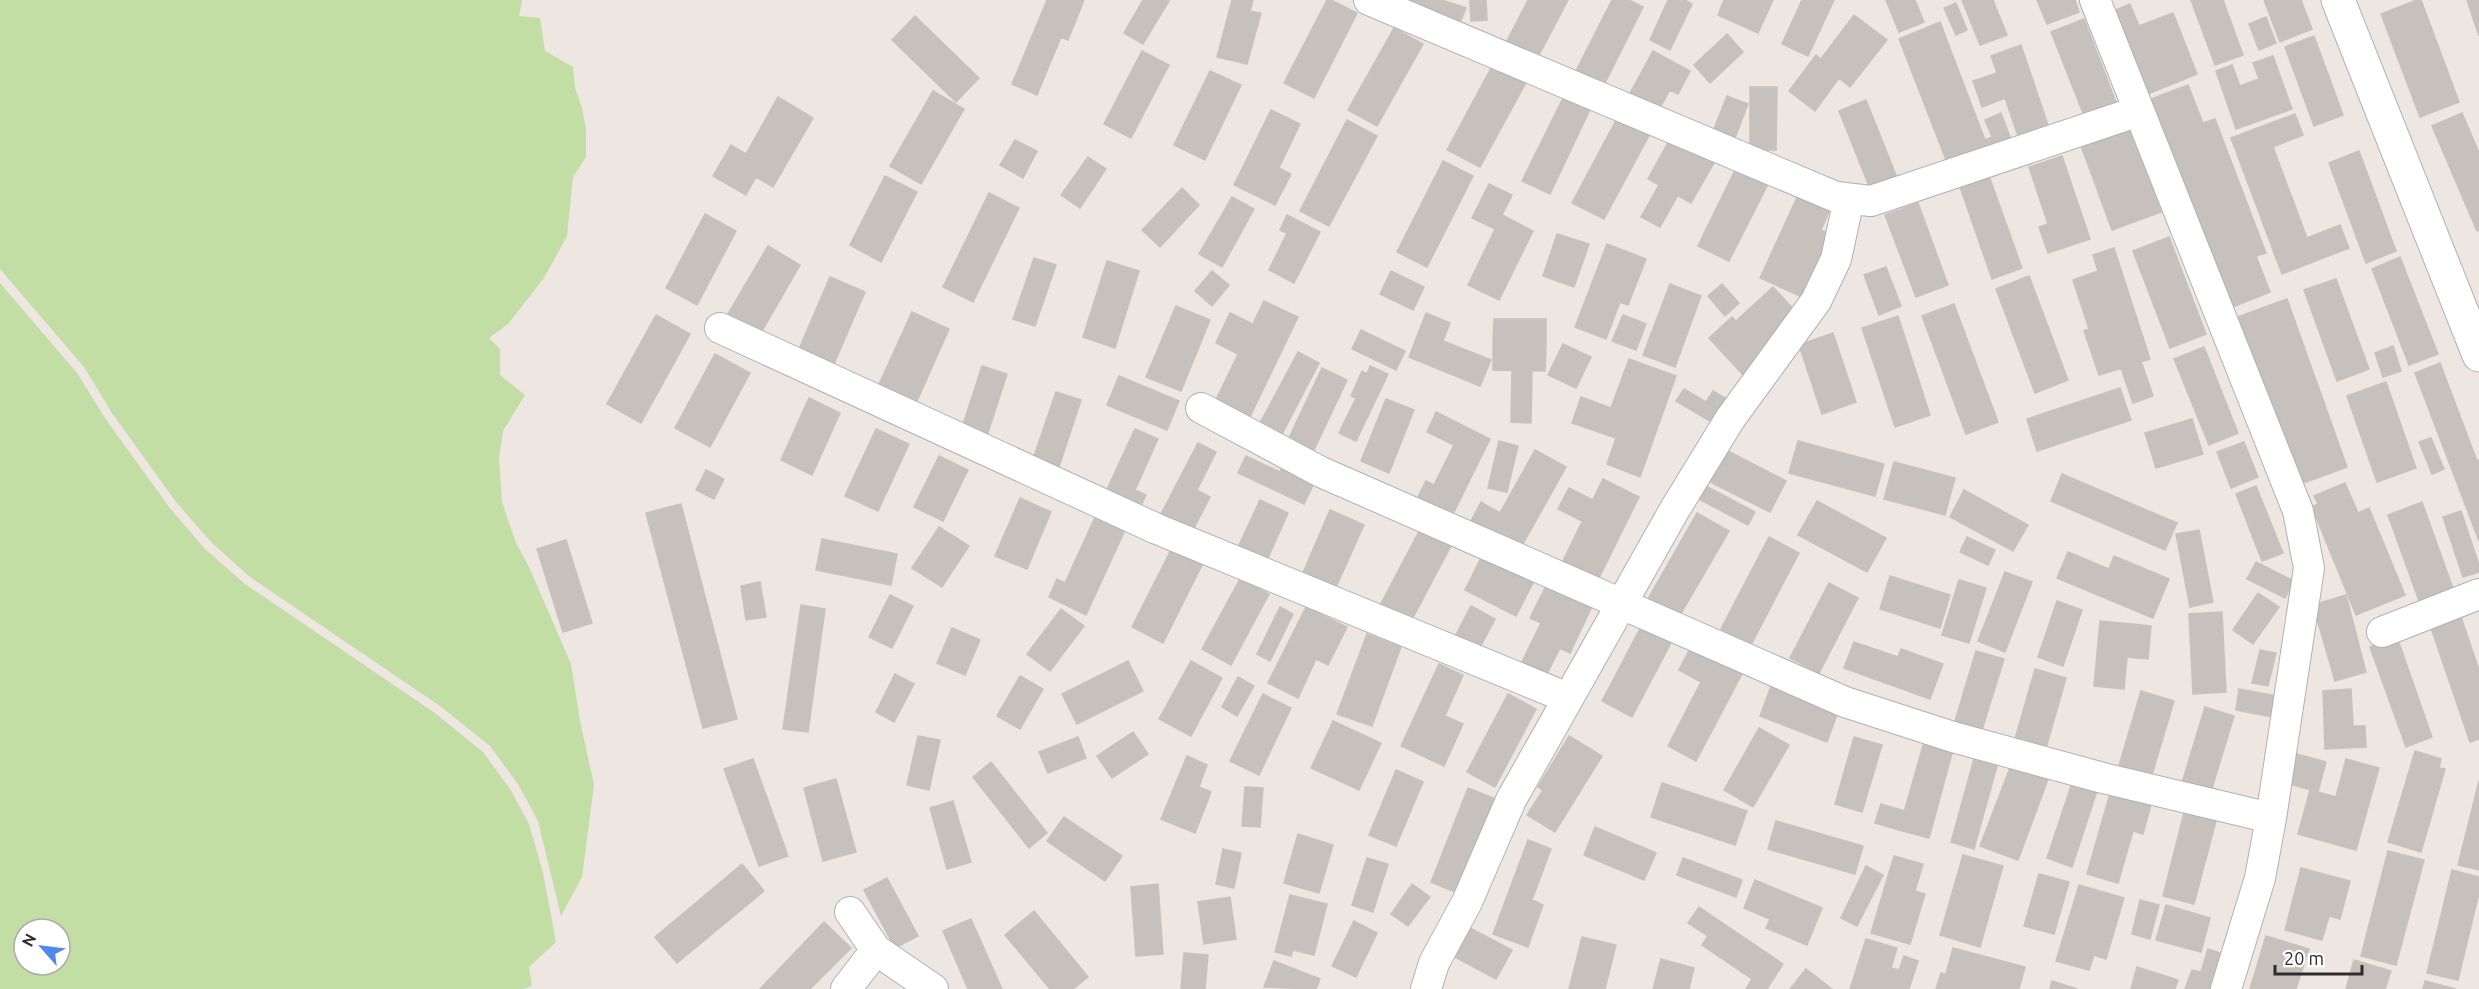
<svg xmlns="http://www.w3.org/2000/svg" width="2479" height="989" font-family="Ubuntu,sans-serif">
<rect width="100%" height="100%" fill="#ede6e1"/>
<!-- green -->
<path fill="#c2dea4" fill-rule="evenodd" d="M 0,0 L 522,0 L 519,16 L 540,18 L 545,51 L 573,67 L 575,88 L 582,108 L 586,130 L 586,157 L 573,177 L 567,236 L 544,278 L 508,324 L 489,338 L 500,349 L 500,375 L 525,395 L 503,431 L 499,458 L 502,502 L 516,543 L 529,567 L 571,664 L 580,721 L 594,785 L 582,877 L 561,916 L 538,821 L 518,784 L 490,746 L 440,706 L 250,577 L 212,543 L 176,502 L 112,413 L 84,367 L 0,269 Z
M 0,283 L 77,373 L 105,418 L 169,507 L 205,549 L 245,584 L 435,713 L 483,752 L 510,789 L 529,824 L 543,873 L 556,942 L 529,967 L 532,986 L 523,989 L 0,989 ZM 24,929 L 60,929 L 60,965 L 24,965 Z"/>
<!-- building -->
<path fill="#c6c1bc" stroke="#c9c1bb" stroke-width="1.5" d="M 1047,0 L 1084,0 L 1068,40 L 1061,37 L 1037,95 L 1012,84 Z
M 1143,0 L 1169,1 L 1143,44 L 1124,33 Z
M 1232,0 L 1253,0 L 1250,11 L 1261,13 L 1247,64 L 1217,57 Z
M 1327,0 L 1331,0 L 1357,13 L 1314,98 L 1284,83 Z
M 1403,0 L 1442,0 L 1466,8 L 1459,25 Z
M 1470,0 L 1486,0 L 1487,20 L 1471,21 Z
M 1528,0 L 1568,0 L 1537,59 L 1506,43 Z
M 1612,0 L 1629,0 L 1643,7 L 1602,89 L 1574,75 Z
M 1668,0 L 1685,0 L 1692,4 L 1670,50 L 1650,40 Z
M 1724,0 L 1773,0 L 1758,33 L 1718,15 Z
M 1802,0 L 1834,0 L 1808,56 L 1782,44 Z
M 1886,0 L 1915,0 L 1924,22 L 1899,32 Z
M 1962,0 L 1993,0 L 2007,35 L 1980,45 Z
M 2037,0 L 2075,0 L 2079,12 L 2047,24 Z
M 2191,0 L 2223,0 L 2243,55 L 2215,65 Z
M 2264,0 L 2301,0 L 2312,29 L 2280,42 Z
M 2417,0 L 2421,0 L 2459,102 L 2420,117 L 2381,14 Z
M 2467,0 L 2479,0 L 2479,36 Z
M 1956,3 L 1967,30 L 1956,35 L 1944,8 Z
M 2130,4 L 2139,26 L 2173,13 L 2197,74 L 2143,96 L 2109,13 Z
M 1854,15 L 1887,40 L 1850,87 L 1839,78 L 1815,111 L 1789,91 L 1816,55 L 1821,59 Z
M 915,16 L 979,78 L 956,102 L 892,40 Z
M 2266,17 L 2276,43 L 2259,50 L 2249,24 Z
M 2084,19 L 2117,105 L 2085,118 L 2051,32 Z
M 1940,22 L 1985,140 L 1992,137 L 1985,120 L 2001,113 L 2013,145 L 1950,170 L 1899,39 Z
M 1394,28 L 1423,44 L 1377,126 L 1348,110 Z
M 1727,34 L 1743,52 L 1710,83 L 1694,65 Z
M 2314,36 L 2343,115 L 2314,126 L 2285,47 Z
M 2021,45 L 2049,128 L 2019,139 L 2005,98 L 1982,107 L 1973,81 L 1997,73 L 1991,56 Z
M 1142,51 L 1169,65 L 1131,138 L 1104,124 Z
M 1653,51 L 1690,71 L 1678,94 L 1670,90 L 1657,113 L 1628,97 Z
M 2273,56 L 2292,109 L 2236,129 L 2216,71 L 2232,65 L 2240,86 L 2259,79 L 2253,63 Z
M 1496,59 L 1529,77 L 1480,167 L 1447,150 Z
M 1210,71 L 1241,85 L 1205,160 L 1174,145 Z
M 2188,85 L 2203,123 L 2215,119 L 2266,253 L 2256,256 L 2270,292 L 2225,310 L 2146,101 Z
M 1750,87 L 1777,87 L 1776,150 L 1750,150 Z
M 1567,90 L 1593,103 L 1550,194 L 1522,181 Z
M 933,91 L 964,109 L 921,184 L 890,166 Z
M 1727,96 L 1748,104 L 1733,143 L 1712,134 Z
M 778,97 L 813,118 L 773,187 L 756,177 L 746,195 L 713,176 L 731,145 L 746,154 Z
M 1866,100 L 1898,180 L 1871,191 L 1839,111 Z
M 1271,110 L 1300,124 L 1279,168 L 1291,174 L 1275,205 L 1234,185 Z
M 1620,113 L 1652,130 L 1604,219 L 1572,203 Z
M 2462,113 L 2479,153 L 2479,188 L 2462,196 L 2432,126 Z
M 2295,114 L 2303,135 L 2273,147 L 2307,238 L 2340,225 L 2349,248 L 2282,274 L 2231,138 Z
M 1347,120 L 1377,136 L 1329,226 L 1300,211 Z
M 2129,125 L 2161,212 L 2112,230 L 2080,143 Z
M 1671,137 L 1715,161 L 1691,203 L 1648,179 Z
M 1015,140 L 1037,151 L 1023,178 L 1000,165 Z
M 2359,151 L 2396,251 L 2366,263 L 2329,163 Z
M 2062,156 L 2090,239 L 2048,253 L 2039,227 L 2048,224 L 2029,167 Z
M 1088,157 L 1106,169 L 1080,208 L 1061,195 Z
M 1443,161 L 1473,176 L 1427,267 L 1397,252 Z
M 1739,162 L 1771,178 L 1729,261 L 1698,246 Z
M 885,176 L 917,192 L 881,262 L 850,245 Z
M 1989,176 L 2022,268 L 1992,279 L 1960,187 Z
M 1489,184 L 1512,195 L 1495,229 L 1472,218 Z
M 1659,185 L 1678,195 L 1660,227 L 1641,217 Z
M 1182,188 L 1199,205 L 1160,247 L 1142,230 Z
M 2479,188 L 2479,230 L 2477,231 L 2462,196 Z
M 1800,191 L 1832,205 L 1821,230 L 1830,234 L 1802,297 L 1760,278 Z
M 989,193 L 1019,208 L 973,302 L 943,287 Z
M 1232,197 L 1254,209 L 1222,267 L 1199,254 Z
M 1918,203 L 1948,285 L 1916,297 L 1885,215 Z
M 705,214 L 736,231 L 697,305 L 666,288 Z
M 1287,215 L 1320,232 L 1294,283 L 1269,270 L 1287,233 L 1280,230 Z
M 1502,215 L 1533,231 L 1499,300 L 1468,285 Z
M 1557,234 L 1589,244 L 1574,287 L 1543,276 Z
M 2169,237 L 2206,334 L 2170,348 L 2133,251 Z
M 1607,244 L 1646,259 L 1628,305 L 1620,302 L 1606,339 L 1575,327 Z
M 768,246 L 800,265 L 758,338 L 725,319 Z
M 2114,248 L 2150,359 L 2099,375 L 2084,331 L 2089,329 L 2073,280 L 2098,271 L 2093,255 Z
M 2400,257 L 2438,354 L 2409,365 L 2372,269 Z
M 1034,258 L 1056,265 L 1035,326 L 1013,319 Z
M 1107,261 L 1139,271 L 1115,348 L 1083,337 Z
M 1886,267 L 1901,306 L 1879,315 L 1864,275 Z
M 1212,271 L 1229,285 L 1212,306 L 1195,291 Z
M 1391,271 L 1424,287 L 1413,310 L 1380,294 Z
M 2029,276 L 2068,380 L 2035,393 L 1996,289 Z
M 830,277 L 865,292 L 831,371 L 796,356 Z
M 2336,279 L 2369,369 L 2337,381 L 2304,290 Z
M 1670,284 L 1701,296 L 1675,367 L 1643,355 Z
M 1722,284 L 1739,303 L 1725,316 L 1708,296 Z
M 1773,287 L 1798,314 L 1762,348 L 1770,356 L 1746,378 L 1709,338 L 1732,317 L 1736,321 Z
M 2287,299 L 2347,467 L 2292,487 L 2232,319 Z
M 1264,301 L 1298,317 L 1246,425 L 1212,408 Z
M 1954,304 L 1998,422 L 1966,434 L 1922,316 Z
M 1176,306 L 1210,320 L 1181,391 L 1146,377 Z
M 912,312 L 949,329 L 913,410 L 875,393 Z
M 1230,313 L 1253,324 L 1238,354 L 1216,343 Z
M 1426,313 L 1450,323 L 1443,341 L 1491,360 L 1480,386 L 1409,357 Z
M 656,315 L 690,334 L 641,423 L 607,404 Z
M 1623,315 L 1646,324 L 1636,350 L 1612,341 Z
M 1898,316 L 1930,415 L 1895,427 L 1862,328 Z
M 1494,319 L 1546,319 L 1546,344 L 1493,343 Z
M 1361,330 L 1405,351 L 1396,370 L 1352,349 Z
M 1833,333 L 1856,402 L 1822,414 L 1799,345 Z
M 1493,343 L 1546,344 L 1545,371 L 1493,370 Z
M 1563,344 L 1591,357 L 1576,388 L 1548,375 Z
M 2393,346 L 2401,371 L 2383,377 L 2375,353 Z
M 2204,347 L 2238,433 L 2209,445 L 2174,359 Z
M 1298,352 L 1319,363 L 1280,438 L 1258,427 Z
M 715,354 L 750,373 L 710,447 L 675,428 Z
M 1629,359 L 1676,376 L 1640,477 L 1607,464 L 1616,438 L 1572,423 L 1581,397 L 1611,408 Z
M 2141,361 L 2153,396 L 2133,403 L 2121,368 Z
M 2440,363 L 2477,461 L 2452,470 L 2415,373 Z
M 982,366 L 1007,374 L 985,442 L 960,434 Z
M 1370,366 L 1388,374 L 1356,441 L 1339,433 L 1356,398 L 1351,396 L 1362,371 L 1367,374 Z
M 1322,368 L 1347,380 L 1313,452 L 1288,440 Z
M 1512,370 L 1532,370 L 1531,423 L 1511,422 Z
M 1119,376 L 1179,401 L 1167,430 L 1107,405 Z
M 2386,382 L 2416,468 L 2377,482 L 2347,396 Z
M 2120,388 L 2131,420 L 2037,451 L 2027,419 Z
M 1684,389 L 1706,402 L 1713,391 L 1732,402 L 1718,426 L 1676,401 Z
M 1056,392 L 1081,400 L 1056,476 L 1030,468 Z
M 809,398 L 840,413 L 812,475 L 781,460 Z
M 1386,399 L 1414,410 L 1389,473 L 1361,461 Z
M 1436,412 L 1490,439 L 1452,516 L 1417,499 L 1426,481 L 1434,485 L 1454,445 L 1427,432 Z
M 2192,419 L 2203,454 L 2156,468 L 2145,433 Z
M 876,429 L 909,444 L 878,511 L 845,496 Z
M 1135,429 L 1158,439 L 1135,490 L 1146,495 L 1137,514 L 1103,498 Z
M 2431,438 L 2444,469 L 2432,474 L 2419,442 Z
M 1499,441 L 1518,446 L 1507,492 L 1488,488 Z
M 1798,441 L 1884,464 L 1875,496 L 1789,473 Z
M 2244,442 L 2258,477 L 2231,488 L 2217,452 Z
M 1198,443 L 1216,452 L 1197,490 L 1210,497 L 1193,530 L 1161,514 Z
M 1722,448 L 1786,481 L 1770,512 L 1706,480 Z
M 1535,450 L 1566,467 L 1519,551 L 1470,523 L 1481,502 L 1500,513 Z
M 939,456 L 968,470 L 943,521 L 914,507 Z
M 1246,456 L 1280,472 L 1284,462 L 1317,477 L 1304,504 L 1238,473 Z
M 2479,460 L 2479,541 L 2452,470 Z
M 1894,462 L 1955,478 L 1945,515 L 1884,499 Z
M 706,470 L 724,479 L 714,499 L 696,490 Z
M 2062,474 L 2177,523 L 2165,550 L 2051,501 Z
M 1603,479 L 1639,497 L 1597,582 L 1561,565 Z
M 2345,483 L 2358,513 L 2369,508 L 2405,595 L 2356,615 L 2312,507 L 2318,504 L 2314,496 Z
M 1702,484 L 1755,512 L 1748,525 L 1695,497 Z
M 2256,486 L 2283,553 L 2262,561 L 2236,494 Z
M 1569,488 L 1593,500 L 1582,521 L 1558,509 Z
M 1964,490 L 2028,525 L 2013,551 L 1950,517 Z
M 1020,498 L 1051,512 L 1027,569 L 995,556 Z
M 1260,500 L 1288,513 L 1264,567 L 1235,554 Z
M 1817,501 L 1886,538 L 1867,572 L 1798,535 Z
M 2422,502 L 2456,597 L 2422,609 L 2388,515 Z
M 681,504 L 737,719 L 703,728 L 646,513 Z
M 1330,510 L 1364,525 L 1332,596 L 1299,582 Z
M 2461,511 L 2479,565 L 2479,572 L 2463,577 L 2443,517 Z
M 1697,513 L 1729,531 L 1679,617 L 1648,599 Z
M 1096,515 L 1126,528 L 1086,615 L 1049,597 L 1057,579 L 1065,583 Z
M 1423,524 L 1454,540 L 1407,629 L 1376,613 Z
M 939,527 L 969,546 L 942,587 L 912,568 Z
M 2199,530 L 2213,602 L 2190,607 L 2176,534 Z
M 1769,537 L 1799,553 L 1751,645 L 1721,629 Z
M 1967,537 L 1995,550 L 1988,565 L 1960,552 Z
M 822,539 L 897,554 L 891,585 L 816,570 Z
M 566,540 L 592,623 L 563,632 L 537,549 Z
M 1172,548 L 1203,563 L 1163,643 L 1132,627 Z
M 1485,550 L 1536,577 L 1516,616 L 1465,590 Z
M 2068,552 L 2109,569 L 2114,556 L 2169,579 L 2153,618 L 2057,578 Z
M 2256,562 L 2294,581 L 2285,598 L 2247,579 Z
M 2005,572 L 2032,582 L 2005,652 L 1978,641 Z
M 1890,576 L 1950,595 L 1940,628 L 1880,609 Z
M 1240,579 L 1269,594 L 1231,665 L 1202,649 Z
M 1549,580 L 1594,602 L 1570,653 L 1560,648 L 1542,684 L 1517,672 L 1541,623 L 1530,618 Z
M 1959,580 L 1986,588 L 1969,643 L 1942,635 Z
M 760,582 L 766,617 L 746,620 L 741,586 Z
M 1829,583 L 1858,598 L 1819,673 L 1790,658 Z
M 2258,593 L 2279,607 L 2253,644 L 2233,630 Z
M 890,595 L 913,606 L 892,648 L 869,637 Z
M 2346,595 L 2366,672 L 2335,681 L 2313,605 Z
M 2057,601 L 2082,610 L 2063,666 L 2038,657 Z
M 801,605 L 825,609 L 808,732 L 783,729 Z
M 1471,606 L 1495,619 L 1476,655 L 1452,642 Z
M 1280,607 L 1293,614 L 1270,661 L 1257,654 Z
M 1306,607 L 1347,627 L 1328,665 L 1316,659 L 1298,698 L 1268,683 Z
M 1061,609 L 1084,626 L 1050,671 L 1027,654 Z
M 2459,611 L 2479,670 L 2479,739 L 2470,742 L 2429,622 Z
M 2222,612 L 2226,692 L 2193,694 L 2189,614 Z
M 2100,621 L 2151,626 L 2148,659 L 2127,657 L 2124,689 L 2094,686 Z
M 1643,623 L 1673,639 L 1632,717 L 1602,701 Z
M 952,628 L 980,640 L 965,675 L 937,663 Z
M 1367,634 L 1401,647 L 1372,726 L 1337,714 Z
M 2397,637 L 2432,737 L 2406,747 L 2370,647 Z
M 1854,642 L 1898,657 L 1901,649 L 1943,664 L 1930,699 L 1844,668 Z
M 1693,643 L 1744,670 L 1696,761 L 1668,746 L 1701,682 L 1679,670 Z
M 2260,650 L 2276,653 L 2268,686 L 2252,683 Z
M 1976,651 L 2004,659 L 1982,730 L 1955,721 Z
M 1128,661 L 1143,691 L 1077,724 L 1062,694 Z
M 1191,661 L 1222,678 L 1191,736 L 1159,719 Z
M 1439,664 L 1463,675 L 1445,716 L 1463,724 L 1444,766 L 1401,746 Z
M 2035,669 L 2066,678 L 2046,748 L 2015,739 Z
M 895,674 L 914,684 L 894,722 L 876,712 Z
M 1020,676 L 1043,689 L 1020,729 L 997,716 Z
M 1238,677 L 1254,686 L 1237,716 L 1222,707 Z
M 1771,686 L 1838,712 L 1827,742 L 1760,716 Z
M 2239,689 L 2277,696 L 2273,717 L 2236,710 Z
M 2351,689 L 2353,726 L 2365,726 L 2366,747 L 2325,749 L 2323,691 Z
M 2141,691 L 2174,701 L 2151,778 L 2118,769 Z
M 1263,694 L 1291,708 L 1259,775 L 1230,761 Z
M 1508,694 L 1536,709 L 1495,787 L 1467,772 Z
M 2205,707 L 2234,716 L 2210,795 L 2181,786 Z
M 1333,721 L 1381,743 L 1359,790 L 1311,768 Z
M 1759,728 L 1789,745 L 1753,807 L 1724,790 Z
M 1133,732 L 1148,754 L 1112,778 L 1097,756 Z
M 918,736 L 940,740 L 929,790 L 907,785 Z
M 1569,736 L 1602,756 L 1555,832 L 1527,815 L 1543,790 L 1538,787 Z
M 1078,737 L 1086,758 L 1048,773 L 1039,752 Z
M 1854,737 L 1882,745 L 1862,812 L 1835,804 Z
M 1924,742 L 1953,750 L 1929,838 L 1899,830 Z
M 2415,751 L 2441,759 L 2439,768 L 2445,769 L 2421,852 L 2388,842 Z
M 2297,754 L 2326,762 L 2318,792 L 2289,784 Z
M 1187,756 L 1207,765 L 1199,787 L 1211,792 L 1195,833 L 1161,819 Z
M 753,759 L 788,856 L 759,866 L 724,769 Z
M 1974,759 L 1997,766 L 1974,849 L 1951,842 Z
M 2346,759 L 2379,768 L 2356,850 L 2298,834 L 2310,790 L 2336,797 Z
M 2013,760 L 2050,774 L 2018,860 L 1980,846 Z
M 991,762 L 1047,833 L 1029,848 L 973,777 Z
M 1396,770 L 1423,782 L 1396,846 L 1369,835 Z
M 836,779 L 856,852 L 823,861 L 804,788 Z
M 2073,780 L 2098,788 L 2072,867 L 2047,858 Z
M 2479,781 L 2479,870 L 2458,865 Z
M 1662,783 L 1747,811 L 1735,845 L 1651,817 Z
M 1245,787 L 1263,788 L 1260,827 L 1242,826 Z
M 1468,788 L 1498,800 L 1460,894 L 1431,882 Z
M 2111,790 L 2152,801 L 2143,834 L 2133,831 L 2118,883 L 2087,874 Z
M 953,801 L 971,862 L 947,869 L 930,808 Z
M 1881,804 L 1905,811 L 1899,830 L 1875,823 Z
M 2185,809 L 2217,817 L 2194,904 L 2163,896 Z
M 1064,817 L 1122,856 L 1105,881 L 1047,841 Z
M 1776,821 L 1863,846 L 1855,874 L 1768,849 Z
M 1595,827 L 1656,853 L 1644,880 L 1584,855 Z
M 1298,834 L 1333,845 L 1319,893 L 1284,883 Z
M 1528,840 L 1551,849 L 1532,900 L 1543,905 L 1528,947 L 1493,934 Z
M 1223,849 L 1241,853 L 1234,888 L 1216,884 Z
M 2388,851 L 2424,860 L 2396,965 L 2361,956 Z
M 1963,855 L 2003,866 L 1980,947 L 1940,935 Z
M 1894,856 L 1923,864 L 1915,891 L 1925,894 L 1910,944 L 1871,933 Z
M 1367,858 L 1388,864 L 1373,912 L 1352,905 Z
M 1683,858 L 1742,880 L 1736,897 L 1677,875 Z
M 742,864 L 764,891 L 677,963 L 655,937 Z
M 1866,866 L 1883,875 L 1857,926 L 1841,918 Z
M 2301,868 L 2350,881 L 2340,919 L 2329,916 L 2322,940 L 2285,930 Z
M 2452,870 L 2479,877 L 2479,893 L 2458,980 L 2427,973 Z
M 2039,874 L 2069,882 L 2054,934 L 2024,926 Z
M 887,878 L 918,936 L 895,948 L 864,890 Z
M 1755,880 L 1822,908 L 1807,945 L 1766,928 L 1770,919 L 1744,908 Z
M 1158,884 L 1163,954 L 1136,956 L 1131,887 Z
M 1412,884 L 1430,897 L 1408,926 L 1391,914 Z
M 2079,885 L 2124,898 L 2106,959 L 2094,955 L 2089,970 L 2056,961 Z
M 1290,895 L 1327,904 L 1314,955 L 1293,950 L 1291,956 L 1275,952 Z
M 1230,897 L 1236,939 L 1204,944 L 1198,902 Z
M 2140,900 L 2159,905 L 2150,939 L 2132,934 Z
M 2166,905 L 2210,918 L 2201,952 L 2156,940 Z
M 1699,907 L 1783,964 L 1767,989 L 1746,989 L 1752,979 L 1702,945 L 1708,936 L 1688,923 Z
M 1034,911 L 1088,977 L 1073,989 L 1050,989 L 1005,935 Z
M 971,919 L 1002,989 L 968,989 L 943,931 Z
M 1354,921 L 1377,933 L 1356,977 L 1332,966 Z
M 824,922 L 851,948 L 810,989 L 760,989 Z
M 1466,926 L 1512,950 L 1496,979 L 1451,955 Z
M 2266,936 L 2309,949 L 2296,989 L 2250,989 Z
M 1582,937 L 1616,945 L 1605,989 L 1569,989 Z
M 1866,939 L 1897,948 L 1891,968 L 1899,970 L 1904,956 L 1918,961 L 1909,989 L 1850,989 Z
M 1953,948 L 2025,967 L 2019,989 L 1999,989 L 1946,974 Z
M 2208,949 L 2226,955 L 2215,989 L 2185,989 L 2192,970 L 2201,972 Z
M 1184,953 L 1208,955 L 1205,989 L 1181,989 Z
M 1661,959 L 1694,968 L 1689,989 L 1653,989 Z
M 2354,960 L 2391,971 L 2385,989 L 2346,989 Z
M 1274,961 L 1320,979 L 1316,989 L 1264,987 Z
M 2137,967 L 2178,980 L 2175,989 L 2131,989 Z
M 1806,969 L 1832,989 L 1790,989 Z
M 1941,973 L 1994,988 L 1994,989 L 1936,989 Z
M 2052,981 L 2077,989 L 2050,989 Z
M 2425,981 L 2456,989 L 2423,989 Z"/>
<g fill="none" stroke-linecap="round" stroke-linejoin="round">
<defs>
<path id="minor" d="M 1369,0 L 1836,197 L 1871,201 L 2139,111
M 2095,0 L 2298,511 L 2309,568 L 2271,818 L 2260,878 L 2226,989
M 720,328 L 1157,529 L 1568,698
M 1201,408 L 1321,472 L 1845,702 L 1953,737 L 2103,778 L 2271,818
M 2382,632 L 2479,594
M 850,912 L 876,950 L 933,989
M 846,989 L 876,950
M 1426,989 L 1434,963 L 1467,902 L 1511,800 L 1675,509 L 1730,419 L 1816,301 L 1836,259 L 1849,199"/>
<path id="tertiary" d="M 2338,0 L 2479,355"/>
</defs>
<!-- minor casing -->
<use href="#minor" stroke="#aeb2b8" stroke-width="32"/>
<!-- tertiary casing -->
<use href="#tertiary" stroke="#aeb2b8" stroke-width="35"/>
<!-- minor -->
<use href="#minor" stroke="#fff" stroke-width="30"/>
<!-- tertiary -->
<use href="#tertiary" stroke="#fff" stroke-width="33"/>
</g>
<!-- north arrow -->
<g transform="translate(42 947) rotate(298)"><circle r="28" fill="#ffffff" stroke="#ababab" stroke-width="1.5"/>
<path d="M0-4.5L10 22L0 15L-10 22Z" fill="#528ae9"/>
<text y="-9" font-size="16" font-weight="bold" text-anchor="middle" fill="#2d2d2d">N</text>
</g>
<!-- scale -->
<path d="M2275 965v9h87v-9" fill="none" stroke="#2d2d2d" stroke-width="3"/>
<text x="2284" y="965" font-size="18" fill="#2d2d2d" stroke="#ffffff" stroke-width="4.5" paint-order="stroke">20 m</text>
</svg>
